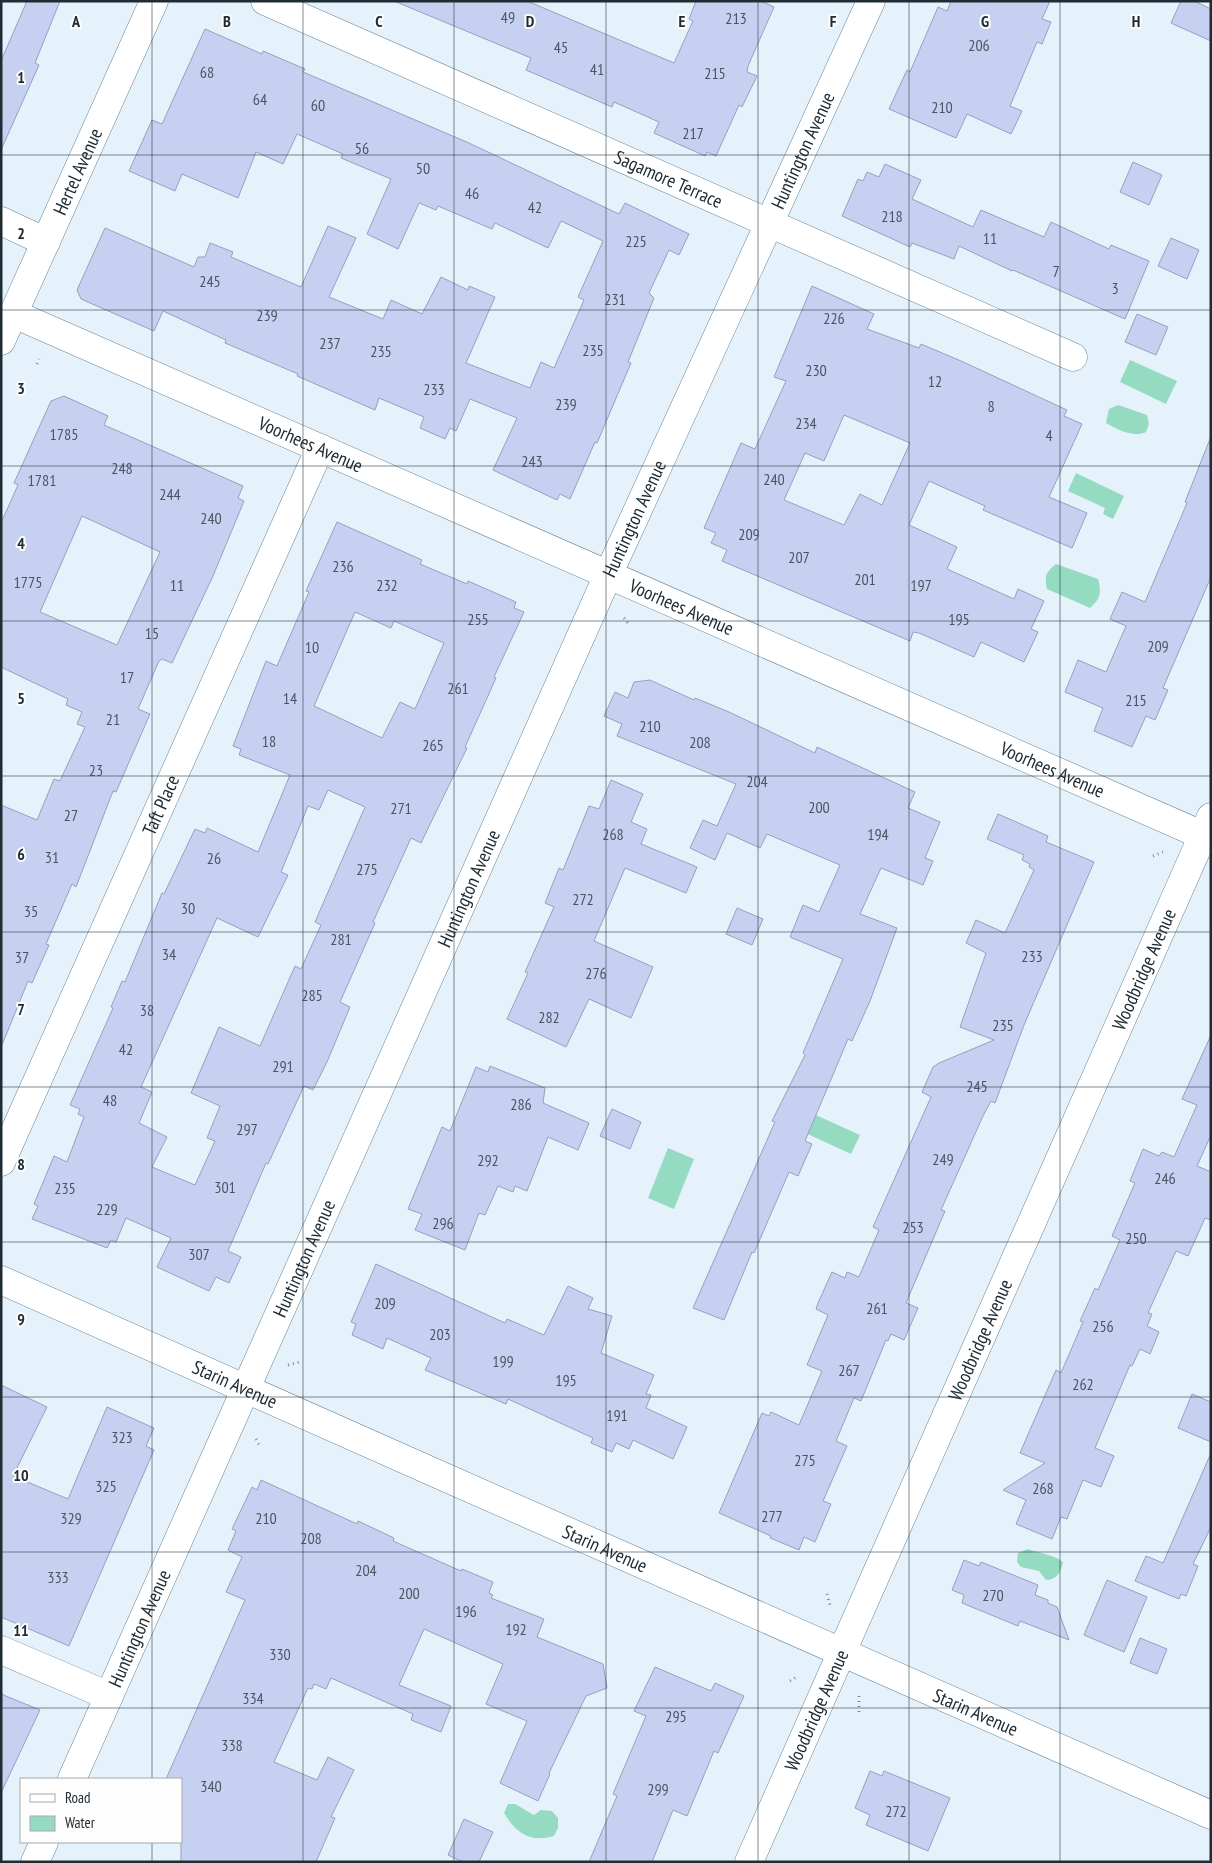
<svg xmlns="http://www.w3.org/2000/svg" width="1212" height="1863" font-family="'PT Sans Narrow',sans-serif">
<rect width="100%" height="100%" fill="#e5f2fb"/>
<!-- water -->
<path fill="#95dbc1" d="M 1130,360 L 1177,381 L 1166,404 L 1120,382 Z
M 1118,405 L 1147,415 L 1149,424 L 1146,432 C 1134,438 1118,430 1106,423 L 1109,409 Z
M 1076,473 L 1124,496 L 1113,519 L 1103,514 L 1105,508 L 1068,491 Z
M 1056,564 L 1098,579 C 1102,593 1100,599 1090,608 L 1047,589 C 1044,576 1046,572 1056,564 Z
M 809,1112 L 860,1135 L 851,1154 L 801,1131 Z
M 668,1148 L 694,1159 L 674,1209 L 648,1198 Z
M 1028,1549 C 1039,1553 1054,1555 1063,1562 C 1061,1572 1057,1580 1046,1580 L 1039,1571 L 1021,1567 L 1017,1562 L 1018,1553 Z
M 508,1804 L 515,1804 L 534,1815 L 541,1810 L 552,1811 L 558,1818 L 558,1828 L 554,1836 C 530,1843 516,1833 504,1813 Z"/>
<!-- building -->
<path fill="#c6d1f1" stroke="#96a0be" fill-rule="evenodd" d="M 27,1 L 60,1 L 35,63 L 39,65 L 1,150 L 1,61 Z
M 394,1 L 527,1 L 674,63 L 693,21 L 689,19 L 696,1 L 761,1 L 774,7 L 748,66 L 747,72 L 757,76 L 742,107 L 739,105 L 716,156 L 707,152 L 705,156 L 654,133 L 659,122 L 614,102 L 612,107 L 526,70 L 531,58 Z
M 951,1 L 1050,1 L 1042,19 L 1051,22 L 1042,44 L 1037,42 L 1010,106 L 1022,111 L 1011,134 L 967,114 L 956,138 L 889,109 L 907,70 L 910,72 L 938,7 L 947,11 Z
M 1181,1 L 1194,1 L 1211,9 L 1211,41 L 1171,23 Z
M 205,29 L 262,54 L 263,51 L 305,69 L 303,72 L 469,143 L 619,214 L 625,203 L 689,234 L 679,255 L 669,250 L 649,293 L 654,298 L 628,362 L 631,363 L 597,443 L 595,442 L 570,499 L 560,494 L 557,500 L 493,470 L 517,418 L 470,399 L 456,431 L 450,428 L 445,439 L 420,428 L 424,417 L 379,398 L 375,410 L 297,376 L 298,374 L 225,343 L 226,340 L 163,311 L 154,331 L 81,299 L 77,290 L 105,228 L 194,267 L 198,257 L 205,257 L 210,243 L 233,252 L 231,257 L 301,287 L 328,226 L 356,238 L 329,297 L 383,319 L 391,300 L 422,314 L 441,277 L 468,290 L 469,286 L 495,297 L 466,363 L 530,388 L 541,362 L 554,368 L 584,300 L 578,297 L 603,241 L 561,221 L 548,248 L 495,223 L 492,229 L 438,206 L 436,210 L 419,203 L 398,249 L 367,234 L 391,179 L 341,158 L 343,154 L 297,134 L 283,164 L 256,152 L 238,198 L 182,174 L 175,191 L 129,171 L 152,120 L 162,124 Z
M 1133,162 L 1162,175 L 1149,205 L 1120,192 Z
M 885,164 L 921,180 L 912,199 L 973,227 L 981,210 L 1044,237 L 1051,222 L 1109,249 L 1111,245 L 1149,261 L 1125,319 L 1013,270 L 1012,271 L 959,246 L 954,259 L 912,243 L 910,247 L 842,216 L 858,179 L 863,181 L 867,172 L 879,177 Z
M 1171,238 L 1199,250 L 1187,279 L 1158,266 Z
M 812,286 L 874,314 L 867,329 L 919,348 L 921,344 L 961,361 L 1067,410 L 1064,416 L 1082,424 L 1049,497 L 1087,513 L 1072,548 L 983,510 L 985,506 L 929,481 L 909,525 L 957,547 L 947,569 L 1014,599 L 1018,589 L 1044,601 L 1031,629 L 1038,632 L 1024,662 L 981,642 L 974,657 L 919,633 L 913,632 L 910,641 L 722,561 L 727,550 L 711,543 L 716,533 L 704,528 L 741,443 L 755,449 L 786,381 L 774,377 ZM 844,415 L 910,443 L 882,505 L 860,494 L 844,525 L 784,500 L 805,453 L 824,461 Z
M 1137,314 L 1168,327 L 1156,355 L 1125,342 Z
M 64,396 L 108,416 L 104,425 L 243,486 L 238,498 L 244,501 L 213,576 L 172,663 L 162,659 L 159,661 L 138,709 L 150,714 L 116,792 L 113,791 L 76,887 L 72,884 L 46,944 L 49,945 L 32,983 L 28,981 L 2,1045 L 1,805 L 37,820 L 54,779 L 60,781 L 85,727 L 77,724 L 82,712 L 66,705 L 68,699 L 1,667 L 1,523 L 18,485 L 14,483 L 51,401 ZM 82,516 L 160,552 L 117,645 L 40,612 Z
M 1210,439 L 1211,577 L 1163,688 L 1168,690 L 1155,720 L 1146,716 L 1132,747 L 1094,731 L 1103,708 L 1065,692 L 1078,660 L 1106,672 L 1126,626 L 1110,619 L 1122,592 L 1145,602 L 1187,503 L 1185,502 Z
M 337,522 L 422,560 L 420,564 L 467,584 L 468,581 L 516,602 L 514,608 L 524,612 L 494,677 L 496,678 L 465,747 L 467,748 L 421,843 L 411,838 L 373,922 L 375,923 L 340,1002 L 350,1007 L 327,1062 L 313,1090 L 304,1086 L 268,1164 L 266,1163 L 228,1251 L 241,1257 L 229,1283 L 216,1277 L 209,1291 L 157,1267 L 171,1238 L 126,1218 L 116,1242 L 111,1240 L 107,1248 L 32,1219 L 38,1206 L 34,1204 L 54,1156 L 67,1162 L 84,1117 L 78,1114 L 80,1109 L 70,1105 L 113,1008 L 111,1007 L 122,981 L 125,982 L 162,893 L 164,894 L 195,829 L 205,833 L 207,828 L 258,852 L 290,775 L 239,755 L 241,749 L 233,746 L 266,661 L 277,666 L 309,592 L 306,591 ZM 355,612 L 391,628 L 394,621 L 444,643 L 415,709 L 400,702 L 382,738 L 314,706 ZM 328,790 L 365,807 L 315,922 L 321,925 L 301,969 L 295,966 L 260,1046 L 219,1027 L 191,1093 L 220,1106 L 207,1138 L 215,1141 L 195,1185 L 152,1167 L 167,1137 L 139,1123 L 152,1092 L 141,1087 L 217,918 L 258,937 L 288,875 L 281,872 L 308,806 L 319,810 Z
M 650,680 L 694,700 L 695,698 L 729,712 L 815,753 L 817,747 L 915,792 L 908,808 L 940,822 L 925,858 L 933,861 L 923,885 L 881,868 L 860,914 L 897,928 L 870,1001 L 852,1041 L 848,1039 L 805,1141 L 812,1144 L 798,1176 L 789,1172 L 754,1253 L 752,1252 L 724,1320 L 693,1308 L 775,1122 L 772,1121 L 805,1055 L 803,1053 L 843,959 L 790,937 L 803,905 L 819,912 L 840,865 L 767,834 L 760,848 L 727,833 L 715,860 L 690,848 L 703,820 L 717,826 L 736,784 L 617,736 L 622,724 L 604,716 L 615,692 L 628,698 L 634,682 Z
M 611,780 L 643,794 L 631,822 L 647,829 L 641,844 L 697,867 L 686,893 L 625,868 L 594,941 L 653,967 L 631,1018 L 589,999 L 566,1047 L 507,1019 L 528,973 L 525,972 L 554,907 L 545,903 L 559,868 L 563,870 L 589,806 L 599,809 Z
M 998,814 L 1048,836 L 1046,842 L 1094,862 L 1024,1025 L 995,1103 L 991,1101 L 983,1116 L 941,1210 L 945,1211 L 906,1303 L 918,1308 L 904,1340 L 891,1334 L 888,1341 L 886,1340 L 861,1401 L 854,1398 L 836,1441 L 847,1446 L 823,1501 L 831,1504 L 815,1542 L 804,1537 L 799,1550 L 770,1538 L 771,1536 L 719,1513 L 762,1413 L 769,1416 L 771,1412 L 799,1425 L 822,1371 L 807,1365 L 828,1315 L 816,1309 L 818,1303 L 832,1272 L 845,1278 L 847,1272 L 859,1277 L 879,1230 L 873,1227 L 931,1097 L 922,1092 L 933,1067 L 939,1063 L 994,1040 L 960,1027 L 986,953 L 966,943 L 976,920 L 1005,933 L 1034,870 L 1029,867 L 1030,864 L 1022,860 L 1024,855 L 987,839 Z
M 737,908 L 763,919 L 752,945 L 726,934 Z
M 1211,1035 L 1211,1135 L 1197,1166 L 1211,1172 L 1211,1220 L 1205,1218 L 1188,1256 L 1176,1251 L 1148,1313 L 1152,1314 L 1147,1326 L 1159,1332 L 1150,1354 L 1140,1349 L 1132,1366 L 1130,1365 L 1095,1448 L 1114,1456 L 1101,1487 L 1083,1480 L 1067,1519 L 1061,1517 L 1052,1539 L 1016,1524 L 1026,1500 L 1003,1490 L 1045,1463 L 1020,1453 L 1056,1370 L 1061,1373 L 1083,1322 L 1080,1321 L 1095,1288 L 1098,1290 L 1120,1240 L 1112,1236 L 1135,1183 L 1130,1181 L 1143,1149 L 1159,1156 L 1162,1152 L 1174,1157 L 1197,1105 L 1182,1099 Z
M 490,1066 L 545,1088 L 543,1103 L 589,1123 L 578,1150 L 548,1137 L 527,1191 L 515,1186 L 513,1192 L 498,1186 L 485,1215 L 479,1213 L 465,1250 L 415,1230 L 422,1214 L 408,1209 L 442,1127 L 450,1131 L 476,1067 L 488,1072 Z
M 612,1109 L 641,1122 L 630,1149 L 600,1136 Z
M 376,1264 L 505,1323 L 507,1319 L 544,1335 L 568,1286 L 593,1298 L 588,1309 L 612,1316 L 601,1353 L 654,1375 L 646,1394 L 651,1395 L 646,1408 L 687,1427 L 673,1459 L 633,1440 L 629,1449 L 616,1443 L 612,1452 L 591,1443 L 593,1438 L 508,1399 L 506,1404 L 425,1370 L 431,1358 L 387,1338 L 383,1349 L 352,1335 L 356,1324 L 351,1322 Z
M 1,1385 L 47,1407 L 13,1476 L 68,1499 L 107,1407 L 154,1428 L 146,1446 L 154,1450 L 69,1646 L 1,1617 Z
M 1192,1394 L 1211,1402 L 1211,1442 L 1178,1428 Z
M 1211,1453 L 1211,1527 L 1193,1564 L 1198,1566 L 1186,1596 L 1181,1594 L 1179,1599 L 1135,1581 L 1146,1556 L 1163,1563 Z
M 261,1480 L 357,1524 L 358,1521 L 394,1538 L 393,1541 L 461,1571 L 462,1569 L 493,1582 L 489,1593 L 493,1595 L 491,1598 L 544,1619 L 537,1637 L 603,1664 L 607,1688 L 586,1696 L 549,1773 L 550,1774 L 538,1801 L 500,1783 L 527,1721 L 486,1704 L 503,1664 L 424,1629 L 399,1685 L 451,1706 L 441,1732 L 411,1720 L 413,1714 L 331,1678 L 326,1689 L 314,1684 L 312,1689 L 308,1688 L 274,1762 L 317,1780 L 328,1757 L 354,1770 L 331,1817 L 335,1818 L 316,1862 L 181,1862 L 181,1779 L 166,1779 L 245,1600 L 226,1592 L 242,1557 L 228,1550 L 236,1531 L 232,1529 L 252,1487 L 257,1490 Z
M 964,1560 L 979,1566 L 981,1562 L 1038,1585 L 1035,1595 L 1048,1600 L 1048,1603 L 1057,1607 L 1069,1640 L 1020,1621 L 1018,1626 L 962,1603 L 964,1595 L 952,1590 Z
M 1107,1580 L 1147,1597 L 1124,1652 L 1084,1635 Z
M 1140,1638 L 1167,1649 L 1157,1674 L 1130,1663 Z
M 655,1667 L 711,1691 L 715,1683 L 744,1696 L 718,1753 L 714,1751 L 687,1816 L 673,1810 L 652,1862 L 589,1862 L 617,1796 L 613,1794 L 646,1716 L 634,1711 Z
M 1,1694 L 40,1710 L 1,1793 Z
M 870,1771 L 882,1776 L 884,1771 L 950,1798 L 928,1851 L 866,1825 L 870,1815 L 855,1808 Z
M 464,1819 L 493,1832 L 479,1862 L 463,1862 L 448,1855 Z"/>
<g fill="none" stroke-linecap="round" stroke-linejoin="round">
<defs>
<g id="street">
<path id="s1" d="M 265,1 L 1073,357"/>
<path d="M 1,221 L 46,242"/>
<path id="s2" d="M 14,314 L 1211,839"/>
<path id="s3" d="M 1,1162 L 320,448"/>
<path d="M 1,1650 L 109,1696"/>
<path id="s4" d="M 72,1779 L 608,575 L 871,1"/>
<path d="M 35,1862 L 44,1842"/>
<path id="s5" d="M 749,1862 L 1211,817"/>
</g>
<g id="secondary">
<path id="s6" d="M 1,341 L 154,1"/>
<path id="s7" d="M 1,1280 C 404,1459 807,1639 1211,1815"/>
</g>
</defs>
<!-- street casing -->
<use href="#street" stroke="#678599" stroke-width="29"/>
<!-- secondary casing -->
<use href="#secondary" stroke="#678599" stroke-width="29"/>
<!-- path -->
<path stroke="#7d8a92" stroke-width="3" stroke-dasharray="1 4" stroke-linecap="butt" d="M 37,364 L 39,359
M 624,618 L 630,626
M 1153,856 L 1163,852
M 288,1365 L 300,1362
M 256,1439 L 260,1447
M 827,1594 L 830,1605
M 790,1681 L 798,1676
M 859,1696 L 859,1712"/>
<!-- street -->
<use href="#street" stroke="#fff" stroke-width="28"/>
<!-- secondary -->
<use href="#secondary" stroke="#fff" stroke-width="28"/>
</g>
<!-- grid -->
<path fill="none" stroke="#202c34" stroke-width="1" stroke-opacity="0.55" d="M 152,1 L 152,1779M 303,1 L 303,1862M 454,1 L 454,1862M 606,1 L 606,1862M 758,1 L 758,1862M 909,1 L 909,1862M 1060,1 L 1060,1862M 1,155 L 1211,155M 1,310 L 1211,310M 1,466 L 1211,466M 1,621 L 1211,621M 1,776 L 1211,776M 1,932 L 1211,932M 1,1087 L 1211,1087M 1,1242 L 1211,1242M 1,1397 L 1211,1397M 1,1552 L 1211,1552M 1,1708 L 1211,1708M 152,1842 L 152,1862"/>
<g text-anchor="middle" stroke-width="4" stroke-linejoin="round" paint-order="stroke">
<!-- number labels -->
<g font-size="16" fill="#4a5563">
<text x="508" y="23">49</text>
<text x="736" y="24">213</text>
<text x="979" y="51">206</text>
<text x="561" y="53">45</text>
<text x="597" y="75">41</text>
<text x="207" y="78">68</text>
<text x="715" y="79">215</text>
<text x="260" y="105">64</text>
<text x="318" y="111">60</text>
<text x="942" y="113">210</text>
<text x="693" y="139">217</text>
<text x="362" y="154">56</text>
<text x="423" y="174">50</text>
<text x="472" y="199">46</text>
<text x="535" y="213">42</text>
<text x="892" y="222">218</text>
<text x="990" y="244">11</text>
<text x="636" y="247">225</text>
<text x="1056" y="277">7</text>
<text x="210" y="287">245</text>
<text x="1115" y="294">3</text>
<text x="615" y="305">231</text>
<text x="267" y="321">239</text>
<text x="834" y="324">226</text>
<text x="330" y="349">237</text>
<text x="593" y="356">235</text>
<text x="381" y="357">235</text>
<text x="816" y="376">230</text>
<text x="935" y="387">12</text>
<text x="434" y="395">233</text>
<text x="566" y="410">239</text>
<text x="991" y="412">8</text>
<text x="806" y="429">234</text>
<text x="64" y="440">1785</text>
<text x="1049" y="441">4</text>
<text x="532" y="467">243</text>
<text x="122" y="474">248</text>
<text x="774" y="485">240</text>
<text x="42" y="486">1781</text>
<text x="170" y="500">244</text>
<text x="211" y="524">240</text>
<text x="749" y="540">209</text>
<text x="799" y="563">207</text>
<text x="343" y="572">236</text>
<text x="865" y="585">201</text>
<text x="28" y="588">1775</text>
<text x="177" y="591">11</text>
<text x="387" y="591">232</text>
<text x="921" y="591">197</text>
<text x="478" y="625">255</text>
<text x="959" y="625">195</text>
<text x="152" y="639">15</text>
<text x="1158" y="652">209</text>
<text x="312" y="653">10</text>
<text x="127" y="683">17</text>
<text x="458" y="694">261</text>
<text x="290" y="704">14</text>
<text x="1136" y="706">215</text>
<text x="113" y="725">21</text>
<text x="650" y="732">210</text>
<text x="269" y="747">18</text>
<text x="700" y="748">208</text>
<text x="433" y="751">265</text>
<text x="96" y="776">23</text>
<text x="757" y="787">204</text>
<text x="819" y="813">200</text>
<text x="401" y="814">271</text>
<text x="71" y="821">27</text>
<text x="613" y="840">268</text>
<text x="878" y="840">194</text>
<text x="52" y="863">31</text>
<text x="214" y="864">26</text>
<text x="367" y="875">275</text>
<text x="583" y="905">272</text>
<text x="188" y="914">30</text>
<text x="31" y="917">35</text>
<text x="341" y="945">281</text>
<text x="169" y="960">34</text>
<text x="1032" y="962">233</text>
<text x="22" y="963">37</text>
<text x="596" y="979">276</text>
<text x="312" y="1001">285</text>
<text x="147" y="1016">38</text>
<text x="549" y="1023">282</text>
<text x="1003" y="1031">235</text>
<text x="126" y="1055">42</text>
<text x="283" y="1072">291</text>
<text x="977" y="1092">245</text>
<text x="110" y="1106">48</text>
<text x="521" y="1110">286</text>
<text x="247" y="1135">297</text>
<text x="943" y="1165">249</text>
<text x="488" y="1166">292</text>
<text x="1165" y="1184">246</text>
<text x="225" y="1193">301</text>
<text x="65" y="1194">235</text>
<text x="107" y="1215">229</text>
<text x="443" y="1229">296</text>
<text x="913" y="1233">253</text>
<text x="1136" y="1244">250</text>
<text x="199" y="1260">307</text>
<text x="385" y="1309">209</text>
<text x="877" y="1314">261</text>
<text x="1103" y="1332">256</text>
<text x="440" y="1340">203</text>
<text x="503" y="1367">199</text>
<text x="849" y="1376">267</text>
<text x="566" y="1386">195</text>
<text x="1083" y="1390">262</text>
<text x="617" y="1421">191</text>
<text x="122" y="1443">323</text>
<text x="805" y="1466">275</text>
<text x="106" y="1492">325</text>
<text x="1043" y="1494">268</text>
<text x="772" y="1522">277</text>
<text x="71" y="1524">329</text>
<text x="266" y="1524">210</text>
<text x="311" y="1544">208</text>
<text x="366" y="1576">204</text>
<text x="58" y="1583">333</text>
<text x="409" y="1599">200</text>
<text x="993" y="1601">270</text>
<text x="466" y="1617">196</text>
<text x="516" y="1635">192</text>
<text x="280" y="1660">330</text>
<text x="253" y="1704">334</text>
<text x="676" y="1722">295</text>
<text x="232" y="1751">338</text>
<text x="211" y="1792">340</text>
<text x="658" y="1795">299</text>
<text x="896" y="1817">272</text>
</g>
<!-- street labels -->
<g font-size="19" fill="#202c34" stroke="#fdfdfd">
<text dy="7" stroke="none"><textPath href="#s4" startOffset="1785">Huntington Avenue</textPath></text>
<text dy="7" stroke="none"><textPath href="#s6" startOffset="186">Hertel Avenue</textPath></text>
<text dy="7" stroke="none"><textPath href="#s1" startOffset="441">Sagamore Terrace</textPath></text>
<text dy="7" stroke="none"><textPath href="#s2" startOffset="324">Voorhees Avenue</textPath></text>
<text dy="7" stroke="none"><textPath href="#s4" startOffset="1380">Huntington Avenue</textPath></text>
<text dy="7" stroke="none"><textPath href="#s2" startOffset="729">Voorhees Avenue</textPath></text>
<text dy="7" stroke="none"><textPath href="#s2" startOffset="1134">Voorhees Avenue</textPath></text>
<text dy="7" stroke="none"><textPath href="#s3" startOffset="391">Taft Place</textPath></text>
<text dy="7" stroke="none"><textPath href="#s4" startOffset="975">Huntington Avenue</textPath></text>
<text dy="7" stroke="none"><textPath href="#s5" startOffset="976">Woodbridge Avenue</textPath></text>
<text dy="7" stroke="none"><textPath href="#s4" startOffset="570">Huntington Avenue</textPath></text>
<text dy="7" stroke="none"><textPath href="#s5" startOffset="571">Woodbridge Avenue</textPath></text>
<text dy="7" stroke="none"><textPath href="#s7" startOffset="256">Starin Avenue</textPath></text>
<text dy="7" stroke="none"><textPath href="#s7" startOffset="661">Starin Avenue</textPath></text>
<text dy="7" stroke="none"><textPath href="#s4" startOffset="165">Huntington Avenue</textPath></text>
<text dy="7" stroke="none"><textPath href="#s5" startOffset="166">Woodbridge Avenue</textPath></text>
<text dy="7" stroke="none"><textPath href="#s7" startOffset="1066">Starin Avenue</textPath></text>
</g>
</g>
<g font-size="16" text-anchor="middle" font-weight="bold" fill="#202c34" stroke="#fdfdfd" stroke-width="4" stroke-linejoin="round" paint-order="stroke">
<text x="76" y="27">A</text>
<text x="227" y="27">B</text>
<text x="379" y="27">C</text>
<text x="530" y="27">D</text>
<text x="682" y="27">E</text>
<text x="833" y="27">F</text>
<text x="985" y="27">G</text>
<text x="1136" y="27">H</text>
<text x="21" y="83">1</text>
<text x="21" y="239">2</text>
<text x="21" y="394">3</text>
<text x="21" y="549">4</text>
<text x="21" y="704">5</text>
<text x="21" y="860">6</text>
<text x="21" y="1015">7</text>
<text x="21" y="1170">8</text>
<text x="21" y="1325">9</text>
<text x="21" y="1481">10</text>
<text x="21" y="1636">11</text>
</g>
<!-- border -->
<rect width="1212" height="1863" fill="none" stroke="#202c34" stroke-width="5"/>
<!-- legend -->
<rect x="20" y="1778" width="162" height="65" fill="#fdfdfd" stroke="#a5a9ad"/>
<rect x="30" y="1794" width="25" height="8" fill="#ffffff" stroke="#a5a9ad"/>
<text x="65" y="1803" font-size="15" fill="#202c34">Road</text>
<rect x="30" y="1816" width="25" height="15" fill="#95dbc1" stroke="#a5a9ad"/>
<text x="65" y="1828" font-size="15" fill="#202c34">Water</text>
</svg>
